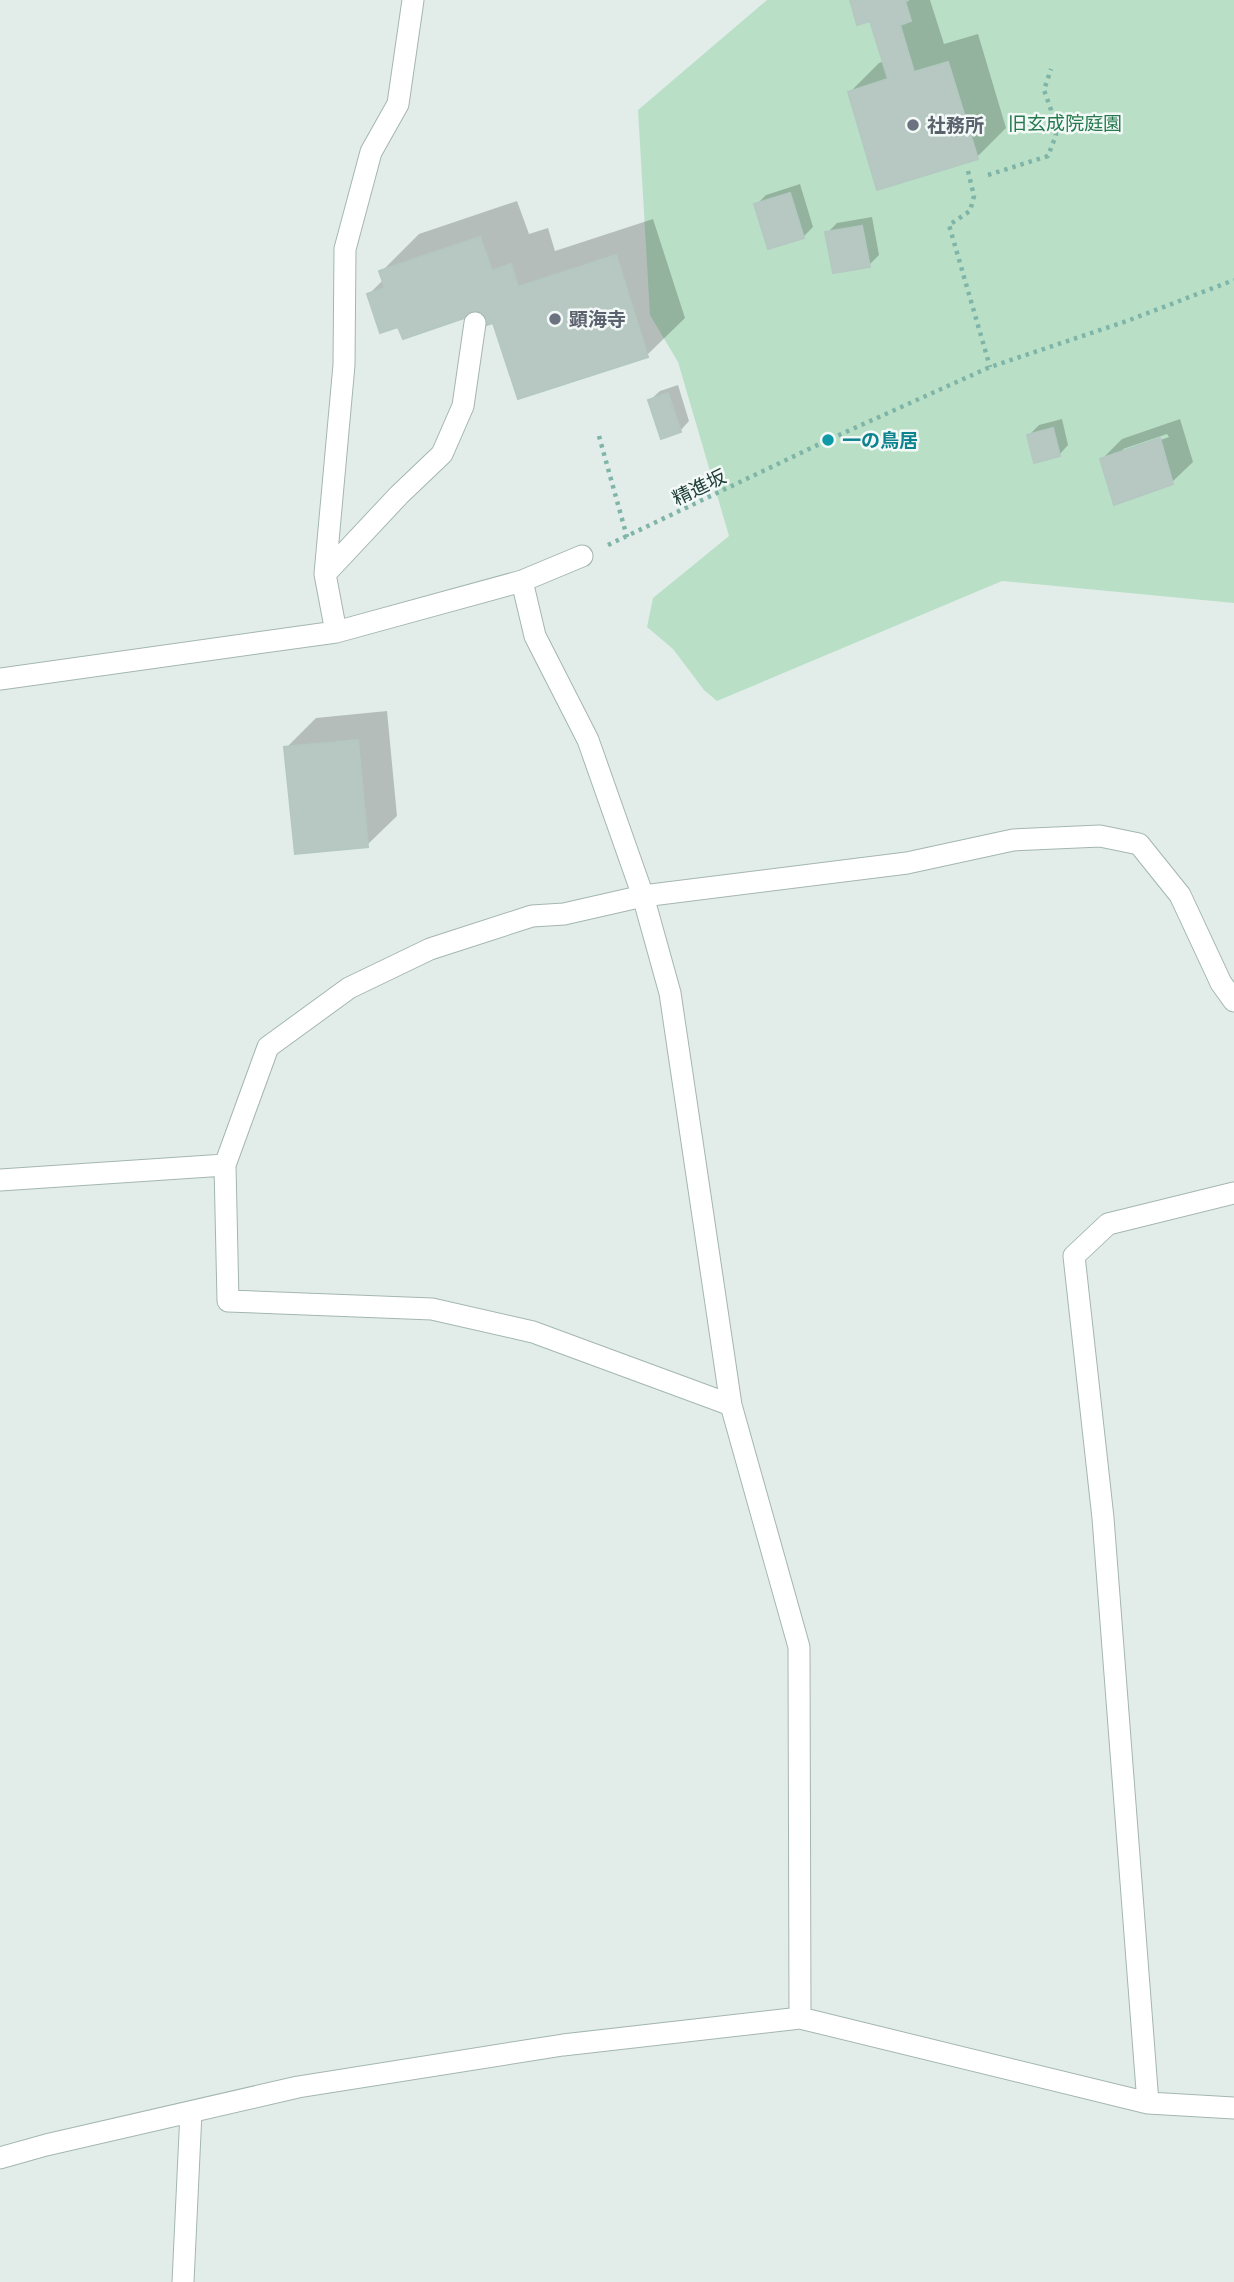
<svg xmlns="http://www.w3.org/2000/svg" width="1234" height="2282" font-family="Helvetica,'Noto Sans JP',sans-serif">
<rect width="100%" height="100%" fill="#e2ede9"/>
<!-- green -->
<path fill="#b9e0c7" d="M 767,0 L 1234,0 L 1234,603 L 1002,581 L 717,701 L 704,690 L 673,649 L 647,627 L 653,598 L 729,536 L 678,362 L 650,315 L 638,110 Z"/>
<!-- shadow -->
<path fill="#0003" fill-rule="evenodd" d="M 851,0 L 930,0 L 944,44 L 978,34 L 1006,128 L 977,157 L 850,92 L 879,63 L 884,61 L 871,18 Z
M 800,184 L 813,227 L 804,236 L 769,247 L 756,205 L 766,195 Z
M 517,201 L 529,234 L 548,228 L 555,251 L 653,219 L 685,318 L 647,355 L 519,397 L 494,321 L 474,313 L 399,325 L 369,294 L 384,279 L 381,272 L 419,234 Z
M 872,217 L 879,255 L 869,265 L 827,233 L 837,223 Z
M 678,385 L 689,421 L 680,431 L 650,400 L 660,391 Z
M 1062,419 L 1068,445 L 1059,455 L 1029,435 L 1039,425 Z
M 1180,419 L 1193,462 L 1172,482 L 1102,459 L 1122,439 ZM 1167,434 L 1169,437 L 1123,453 L 1123,449 Z
M 387,711 L 397,816 L 367,845 L 286,748 L 316,718 Z"/>
<!-- building -->
<path fill="#b7c8c3" stroke="#b4c8c1" stroke-width="2" d="M 850,0 L 909,0 L 905,1 L 911,21 L 900,25 L 914,72 L 948,62 L 978,159 L 877,190 L 848,92 L 888,79 L 870,21 L 857,25 Z
M 790,193 L 804,238 L 768,249 L 754,204 Z
M 862,226 L 870,267 L 833,273 L 825,232 Z
M 480,237 L 492,271 L 511,264 L 518,287 L 616,255 L 648,357 L 518,399 L 493,323 L 477,328 L 473,315 L 403,339 L 398,327 L 380,333 L 367,294 L 385,288 L 379,271 Z
M 668,393 L 681,432 L 661,439 L 648,400 Z
M 1053,428 L 1060,456 L 1034,463 L 1027,435 Z
M 1160,438 L 1173,484 L 1114,505 L 1100,459 Z
M 358,740 L 368,847 L 295,854 L 284,747 Z"/>
<g fill="none" stroke-linecap="round" stroke-linejoin="round">
<defs>
<path id="minor" d="M 325,574 L 399,495 L 442,454 L 463,406 L 475,323
M 522,581 L 535,636 L 588,740 L 643,896 L 670,993 L 731,1405 L 799,1647 L 800,2018
M 336,632 L 325,574 L 344,365 L 345,249 L 371,152 L 398,104 L 413,0
M 0,679 L 336,632 L 522,581 L 582,556
M 0,1180 L 225,1165
M 731,1405 L 533,1332 L 432,1309 L 228,1301 L 225,1165 L 268,1047 L 349,988 L 430,949 L 532,916 L 564,914 L 643,896 L 907,863 L 1013,840 L 1100,836 L 1139,844 L 1180,895 L 1221,983 L 1234,1001
M 1148,2103 L 1103,1518 L 1074,1256 L 1108,1224 L 1234,1193
M 0,2158 L 46,2145 L 298,2087 L 563,2045 L 800,2018 L 1148,2103 L 1234,2108
M 183,2282 L 191,2112"/>
</defs>
<!-- minor casing -->
<use href="#minor" stroke="#a4b6b1" stroke-width="23"/>
<!-- path -->
<path stroke="#7fb4a8" stroke-width="4.5" stroke-dasharray="3.5 5" stroke-linecap="butt" d="M 968,171 L 974,196 L 970,211 L 949,225 L 990,367
M 988,175 L 1048,156 L 1056,135 L 1051,110 L 1044,90 L 1051,69
M 599,436 L 627,537
M 608,545 L 828,440 L 990,367 L 1127,321 L 1234,280"/>
<!-- minor -->
<use href="#minor" stroke="#fff" stroke-width="21"/>
</g>
<!-- markers -->
<g fill="#6b7280" stroke="#f3f9f7" stroke-width="2.5">
<circle cx="913" cy="125" r="7"/>
<circle cx="555" cy="319" r="7"/>
</g>
<circle fill="#0f9aa8" stroke="#f3f9f7" stroke-width="2.5" cx="828" cy="440" r="7"/>
<g text-anchor="middle" stroke-width="5" stroke-linejoin="round" paint-order="stroke">
<!-- park labels -->
<g font-size="19" fill="#277a4f" stroke="#f3f9f7">
<text x="1065" y="130">旧玄成院庭園</text>
</g>
<!-- worship labels -->
<g font-size="19" font-weight="bold" fill="#5b616d" stroke="#f3f9f7" text-anchor="start">
<text x="927" y="132">社務所</text>
<text x="569" y="326">顕海寺</text>
</g>
<!-- culture labels -->
<g font-size="19" font-weight="bold" fill="#0d838f" stroke="#f3f9f7" text-anchor="start">
<text x="842" y="447">一の鳥居</text>
</g>
<!-- street labels -->
<g font-size="19" fill="#20403a" stroke="#f3f9f7">
<text transform="translate(699 487) rotate(-26)" y="7">精進坂</text>
</g>
</g>
</svg>
